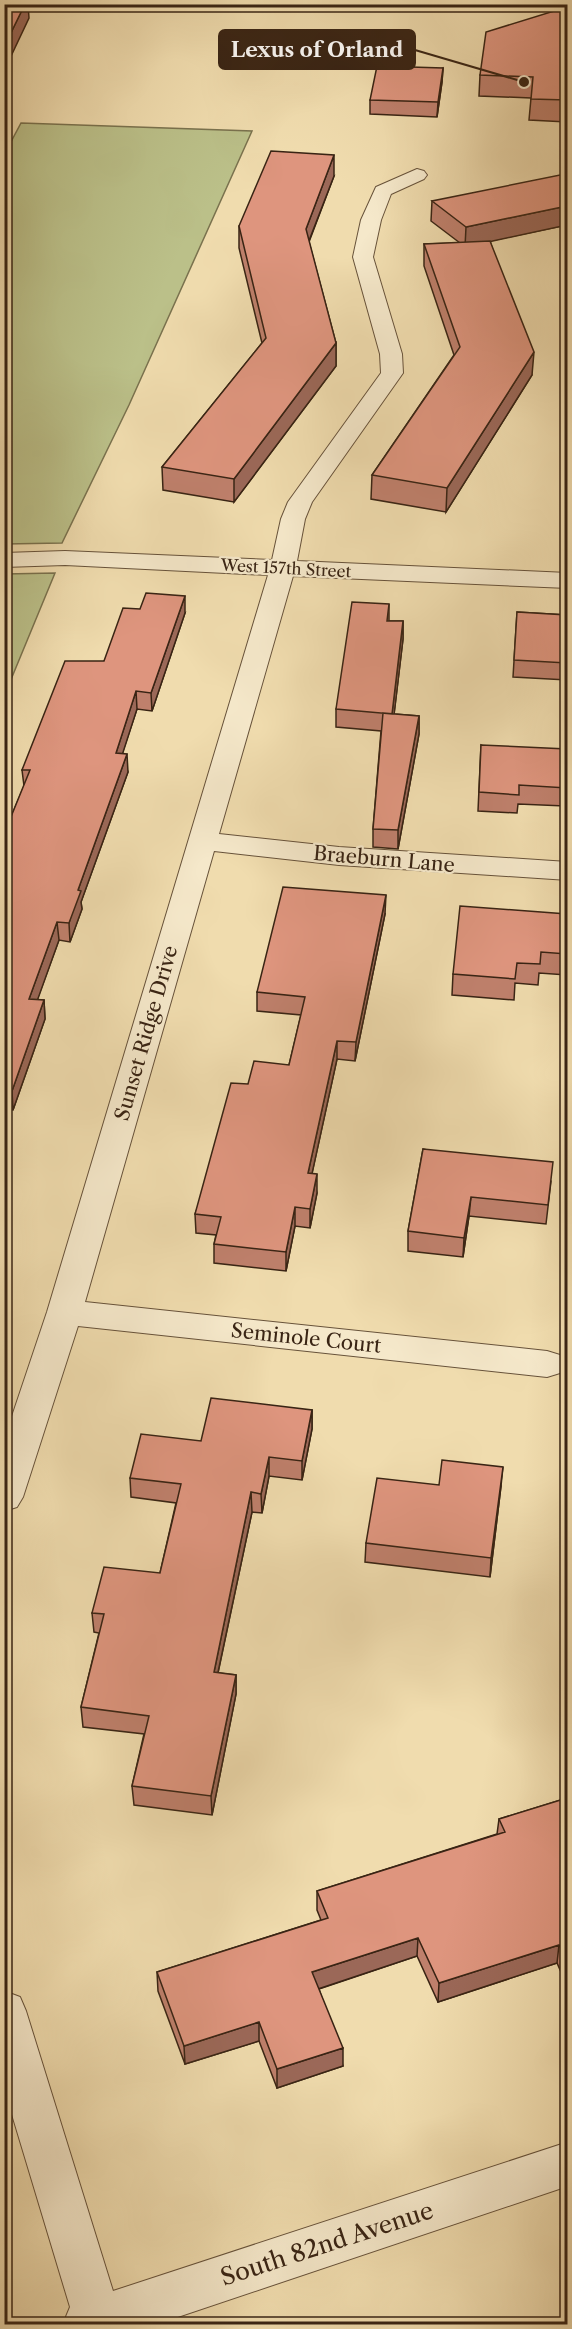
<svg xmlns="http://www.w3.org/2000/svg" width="572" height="2329" font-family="'Libre Caslon Text',serif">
<rect width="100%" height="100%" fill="#f0dcae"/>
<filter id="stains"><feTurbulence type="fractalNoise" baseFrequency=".00333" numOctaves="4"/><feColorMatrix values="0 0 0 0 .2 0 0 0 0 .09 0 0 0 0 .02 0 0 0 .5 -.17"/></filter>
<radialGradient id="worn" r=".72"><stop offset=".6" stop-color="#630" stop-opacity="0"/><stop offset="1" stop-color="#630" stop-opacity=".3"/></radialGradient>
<!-- green -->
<path fill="#bbc089" stroke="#7a724e" stroke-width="1.5" d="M 21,123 L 252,131 L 129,405 L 62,543 L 5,544 L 4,155 Z
M 55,573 L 5,694 L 5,574 Z"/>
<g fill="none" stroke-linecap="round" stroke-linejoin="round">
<defs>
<path id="minor" d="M 417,169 L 424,171 L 427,175 L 424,179 L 391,194 L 381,220 L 373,257 L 402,354 L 403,373 L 312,502 L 305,519 L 297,561 L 568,573 L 568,588 L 293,576 L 219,834 L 339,847 L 568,862 L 568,880 L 339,865 L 214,851 L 85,1302 L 547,1351 L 560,1355 L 565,1364 L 560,1373 L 547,1377 L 78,1326 L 23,1497 L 17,1507 L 4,1511 L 4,1440 L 47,1312 L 268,575 L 65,565 L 4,567 L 4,553 L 65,551 L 272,560 L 281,519 L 288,502 L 381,373 L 380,354 L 353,257 L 361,220 L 376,187 Z
M 4,1991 L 20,1997 L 26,2011 L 113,2291 L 568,2142 L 568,2186 L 157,2324 L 63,2324 L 70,2307 L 4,2088 Z"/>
</defs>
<!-- minor casing -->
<use href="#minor" stroke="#67523a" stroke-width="2"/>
<!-- minor -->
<use href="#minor" fill="#f5e8ca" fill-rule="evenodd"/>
</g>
<!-- wall -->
<path fill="#bf806c" stroke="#392414" stroke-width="1.5" d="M 567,7 L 567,122 L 529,120 L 531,98 L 479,96 L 480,75 Z
M 443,68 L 442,82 L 437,117 L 370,114 L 370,100 Z
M 334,176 L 309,242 L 336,343 L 336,366 L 234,502 L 163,490 L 162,467 L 262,343 L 239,248 L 239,226 Z
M 432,201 L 567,225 L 490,241 L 532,375 L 446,512 L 371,499 L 372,475 L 454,355 L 424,266 L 424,244 L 460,243 L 431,221 Z
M 389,604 L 389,621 L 403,621 L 403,639 L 394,714 L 419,716 L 419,734 L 398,849 L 373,847 L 373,829 L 381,731 L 336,727 L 336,709 Z
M 517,612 L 567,615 L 567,680 L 513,677 Z
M 185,613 L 152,711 L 137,709 L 122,754 L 128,772 L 81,902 L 82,909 L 70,942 L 59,940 L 37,1000 L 44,1000 L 45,1019 L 13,1110 L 4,1109 L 4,834 L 24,786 L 22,770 L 104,661 Z
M 481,745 L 567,788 L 565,806 L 518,804 L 517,813 L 478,811 Z
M 385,914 L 355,1061 L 337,1059 L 312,1173 L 317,1193 L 310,1228 L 295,1226 L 286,1271 L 214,1263 L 214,1244 L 216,1235 L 196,1233 L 195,1214 L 248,1084 L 289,1065 L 301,1015 L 257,1011 L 257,992 Z
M 567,914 L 567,975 L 539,973 L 538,985 L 515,983 L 514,1000 L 452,995 L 453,974 Z
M 423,1149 L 551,1181 L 546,1224 L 469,1216 L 463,1257 L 408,1251 L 408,1231 Z
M 312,1410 L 312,1429 L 302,1480 L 269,1476 L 262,1513 L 252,1512 L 218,1673 L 236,1675 L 236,1694 L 212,1815 L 134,1805 L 132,1786 L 144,1734 L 83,1727 L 81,1707 L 99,1633 L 94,1632 L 92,1613 L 160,1573 L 176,1503 L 131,1497 L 130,1478 L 201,1441 Z
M 439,1485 L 501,1486 L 490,1577 L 365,1562 L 366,1543 Z
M 567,1528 L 567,1556 L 562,1549 L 564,1529 Z
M 567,1798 L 567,1970 L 561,1972 L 557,1963 L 438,2002 L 417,1956 L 319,1989 L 343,2066 L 277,2088 L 259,2041 L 185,2064 L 158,1991 L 157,1972 L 321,1920 L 317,1910 L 317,1891 L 497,1834 L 499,1819 Z"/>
<!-- shaded-wall -->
<path fill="#9b6858" stroke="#392414" stroke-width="1.5" d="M 25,4 L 28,4 L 29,18 L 4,71 L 4,47 Z
M 443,68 L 442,82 L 437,117 L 438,102 Z
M 334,155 L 334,176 L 305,251 L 306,229 Z
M 567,206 L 567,225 L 465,247 L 466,227 Z
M 336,343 L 336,366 L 234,502 L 234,479 Z
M 534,352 L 532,375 L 446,512 L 447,488 Z
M 185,596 L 185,613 L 152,711 L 151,693 Z
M 403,621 L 403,639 L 392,732 L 392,714 Z
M 136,691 L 137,709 L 117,771 L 116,753 Z
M 419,716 L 419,734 L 398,849 L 398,830 Z
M 127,754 L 128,772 L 81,902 L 82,909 L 70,942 L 69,923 L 78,890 Z
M 386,895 L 385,914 L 355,1061 L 356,1042 Z
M 57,922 L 59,940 L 31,1018 L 29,999 Z
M 44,1000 L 45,1019 L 13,1110 L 12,1091 Z
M 337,1041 L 337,1059 L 308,1192 L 308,1173 Z
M 317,1174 L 317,1193 L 310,1228 L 310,1209 Z
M 471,1197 L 469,1216 L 463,1257 L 464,1238 Z
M 295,1207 L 295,1226 L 286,1271 L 286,1252 Z
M 312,1410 L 312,1429 L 302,1480 L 302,1461 Z
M 269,1457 L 269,1476 L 262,1513 L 261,1494 Z
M 503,1467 L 501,1486 L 490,1577 L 491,1558 Z
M 251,1492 L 252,1512 L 214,1691 L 214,1672 Z
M 236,1675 L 236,1694 L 212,1815 L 211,1796 Z
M 418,1938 L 417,1956 L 312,1991 L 312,1972 Z
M 559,1945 L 557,1963 L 438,2002 L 439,1983 Z
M 567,1952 L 567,1970 L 561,1972 L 564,1954 Z
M 259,2022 L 259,2041 L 185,2064 L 184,2046 Z
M 343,2048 L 343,2066 L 277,2088 L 277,2069 Z"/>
<!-- building -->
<path fill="#de957e" stroke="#392414" stroke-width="1.5" d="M 4,4 L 25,4 L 4,47 Z
M 567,7 L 567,100 L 531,99 L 533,77 L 480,75 L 486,32 Z
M 377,66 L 443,68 L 438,102 L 370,100 Z
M 271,151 L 334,155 L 306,229 L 336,343 L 234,479 L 162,467 L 266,338 L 239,226 Z
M 560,175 L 567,180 L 567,206 L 466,227 L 432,201 Z
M 490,241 L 534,352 L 447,488 L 372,475 L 460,347 L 424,244 Z
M 146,593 L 185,596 L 151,693 L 136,691 L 116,753 L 127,754 L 78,890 L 81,891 L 69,923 L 57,922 L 29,999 L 44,1000 L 12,1091 L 4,1090 L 4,834 L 30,770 L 22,770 L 65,661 L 104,661 L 123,608 L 140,609 Z
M 352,602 L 389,604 L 387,621 L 403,621 L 392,714 L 336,709 Z
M 517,612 L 567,615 L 567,663 L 514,660 Z
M 383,713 L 419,716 L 398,830 L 373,829 Z
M 481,745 L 567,749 L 567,788 L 519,785 L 519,795 L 479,792 Z
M 283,887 L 386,895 L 356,1042 L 337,1041 L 308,1173 L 317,1174 L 310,1209 L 295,1207 L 286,1252 L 214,1244 L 221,1217 L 195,1214 L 231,1083 L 248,1084 L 254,1061 L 289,1065 L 305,997 L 257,992 Z
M 460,906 L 567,914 L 567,954 L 541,952 L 540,964 L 517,963 L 515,979 L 453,974 Z
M 423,1149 L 553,1162 L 548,1205 L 471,1197 L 464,1238 L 408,1231 Z
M 211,1398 L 312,1410 L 302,1461 L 269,1457 L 261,1494 L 251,1492 L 214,1672 L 236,1675 L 211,1796 L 132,1786 L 149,1716 L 81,1707 L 104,1614 L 92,1613 L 104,1567 L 160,1573 L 181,1484 L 130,1478 L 141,1434 L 201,1441 Z
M 442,1460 L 503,1467 L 491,1558 L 366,1543 L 377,1478 L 439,1485 Z
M 567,1798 L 567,1952 L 564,1954 L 559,1945 L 439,1983 L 418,1938 L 312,1972 L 343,2048 L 277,2069 L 259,2022 L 184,2046 L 157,1972 L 328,1918 L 317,1891 L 505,1832 L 499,1819 Z"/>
<g text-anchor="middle" stroke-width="4.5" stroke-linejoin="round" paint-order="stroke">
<!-- far-street labels -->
<g font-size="16" fill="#392414" stroke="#f5e8ca">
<text transform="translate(286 568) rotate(3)" y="6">West 157th Street</text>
</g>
<!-- street labels -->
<g font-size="20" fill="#392414" stroke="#f5e8ca">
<text transform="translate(384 859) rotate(5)" y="7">Braeburn Lane</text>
<text transform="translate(146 1033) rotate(-74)" y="7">Sunset Ridge Drive</text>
<text transform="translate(306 1338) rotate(6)" y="7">Seminole Court</text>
</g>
<!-- near-street labels -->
<g font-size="24" fill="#392414" stroke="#f5e8ca">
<text transform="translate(327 2244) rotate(-18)" y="8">South 82nd Avenue</text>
</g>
</g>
<!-- callouts -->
<path fill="none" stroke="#392414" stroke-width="2" d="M524 82L415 50"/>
<circle fill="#392414" stroke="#f5e8ca" stroke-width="2" cx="524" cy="82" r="6"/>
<rect fill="#392414" stroke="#392414" stroke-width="2" x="219" y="30" width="196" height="39" rx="6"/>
<g font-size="21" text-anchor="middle" font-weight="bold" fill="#fff">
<text x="317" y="57">Lexus of Orland</text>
</g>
<!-- margin -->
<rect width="572" height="2329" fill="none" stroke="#f0dcae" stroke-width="24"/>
<rect x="6" y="6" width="560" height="2317" fill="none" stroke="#392414" stroke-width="3"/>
<rect x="12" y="12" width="548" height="2305" fill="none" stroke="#392414" stroke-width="1.5"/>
<rect width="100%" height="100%" filter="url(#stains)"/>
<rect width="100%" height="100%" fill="url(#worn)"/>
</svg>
